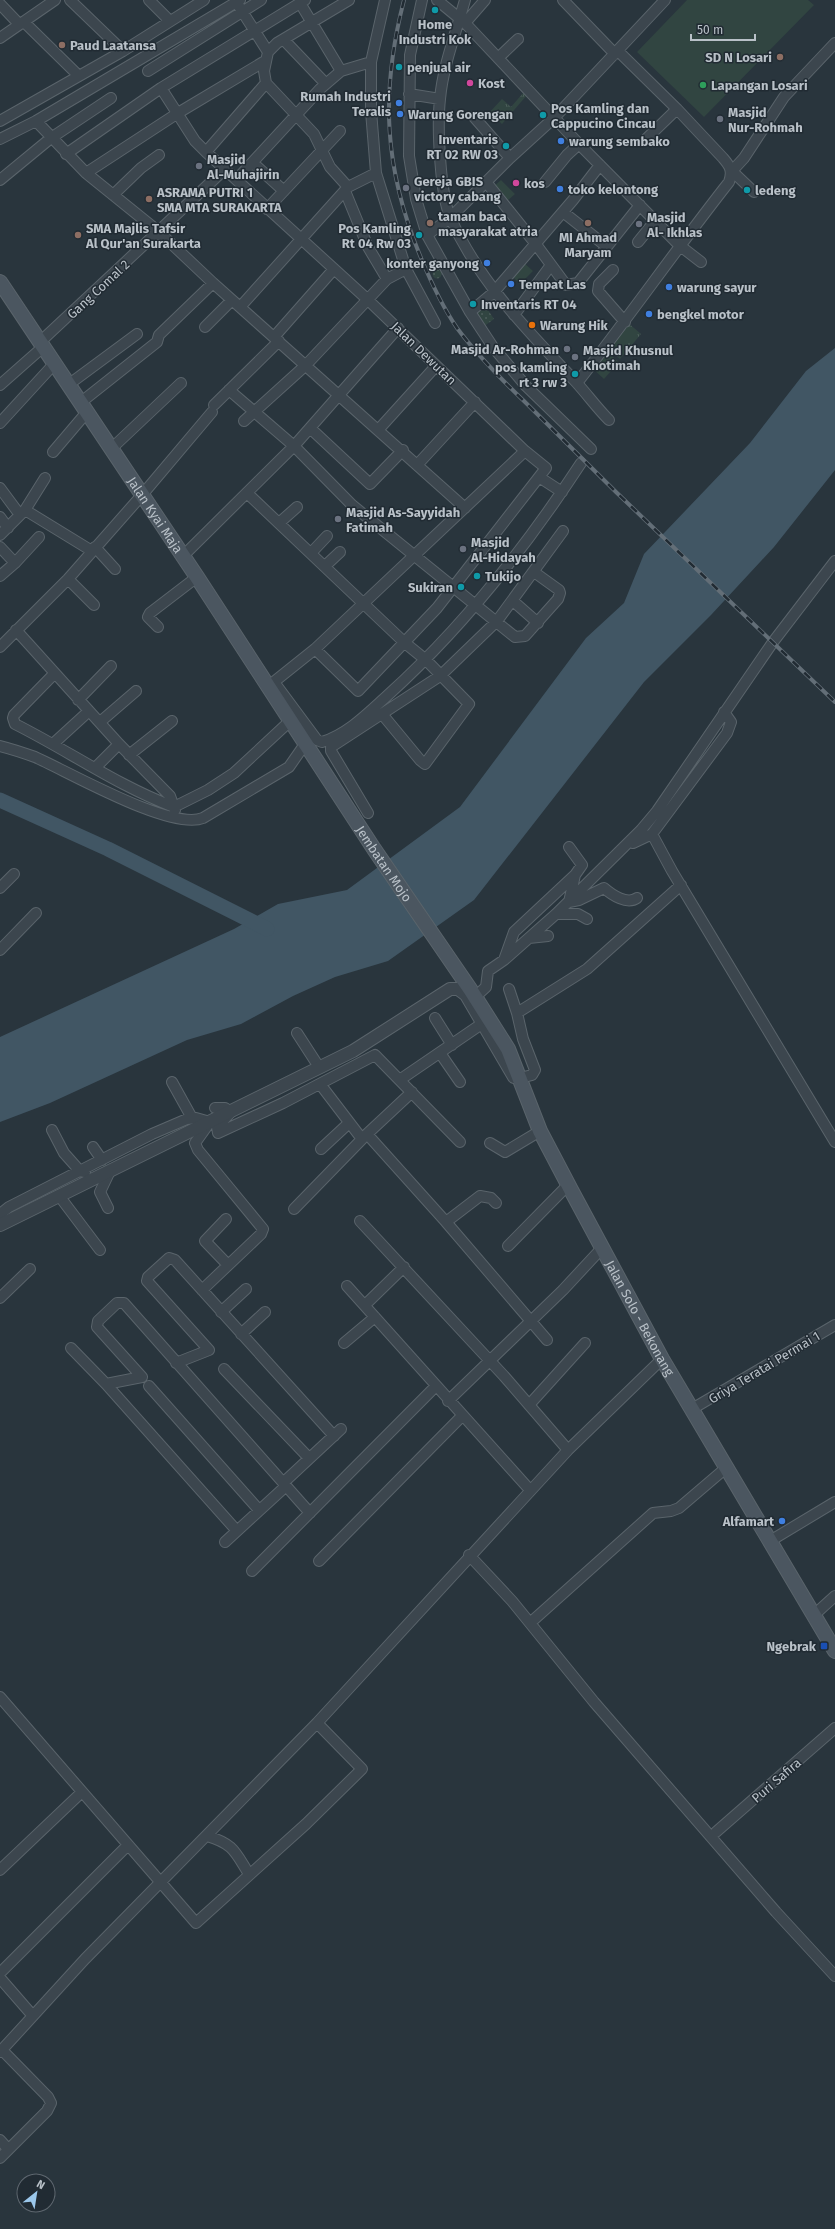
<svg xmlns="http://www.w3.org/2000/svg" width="835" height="2229" font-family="'Fira Sans',sans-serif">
<defs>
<pattern id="grass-dots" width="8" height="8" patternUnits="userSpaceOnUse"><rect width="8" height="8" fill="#314541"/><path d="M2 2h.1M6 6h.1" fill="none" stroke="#4d5e5b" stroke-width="1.8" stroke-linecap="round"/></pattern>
<pattern id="park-tufts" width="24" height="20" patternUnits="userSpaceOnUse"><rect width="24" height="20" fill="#314541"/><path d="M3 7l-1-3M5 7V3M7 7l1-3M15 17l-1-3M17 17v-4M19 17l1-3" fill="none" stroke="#4d5e5b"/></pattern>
</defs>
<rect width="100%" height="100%" fill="#29353d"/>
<!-- grass -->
<path fill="url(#grass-dots)" d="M432.5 274a4.5 4.5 0 1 1 9 0a4.5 4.5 0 1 1-9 0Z
M 484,304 L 494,319 L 483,327 L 473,312 Z"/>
<!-- park -->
<path fill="url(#park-tufts)" d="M 524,92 L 527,95 L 502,124 L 490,112 L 502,99 L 511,107 Z
M 627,322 L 641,334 L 620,359 L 606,348 Z"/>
<!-- garden -->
<path fill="#314541" d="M 687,0 L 808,0 L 814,5 L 704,117 L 637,52 Z
M 501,180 L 515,194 L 506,202 L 492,188 Z
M 523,262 L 533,271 L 520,284 L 511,275 Z
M 605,350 L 619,362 L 604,379 L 591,367 Z"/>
<!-- water -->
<path fill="#415664" d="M 835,348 L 835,470 L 774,547 L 711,615 L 644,682 L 474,900 L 388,961 L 335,977 L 293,996 L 241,1024 L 187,1040 L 50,1103 L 0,1122 L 0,1037 L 234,929 L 278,904 L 347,890 L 460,807 L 586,638 L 624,603 L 644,554 L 750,443 L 806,371 Z"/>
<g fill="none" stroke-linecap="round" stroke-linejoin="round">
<!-- river -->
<path stroke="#415664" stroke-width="15" d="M 0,800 L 108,849 L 267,929"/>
<defs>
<path id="minor" d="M 70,0 L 123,51
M 149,0 L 169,20
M 235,0 L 268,52 L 264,71 L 266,83 L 314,134 L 330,167 L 348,187
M 385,0 L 371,62 L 371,111 L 376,173 L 406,269 L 435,323
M 422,0 L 410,55 L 409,156 L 416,199 L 427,235 L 470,312 L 493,347 L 526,386 L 591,449
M 437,0 L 465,23 L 579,144 L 679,245 L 701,262
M 465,0 C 456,32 443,66 440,99 C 437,126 440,196 451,219 C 480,283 528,331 575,381 C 587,394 597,408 609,420
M 563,0 L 615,54
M 300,3 L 341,71
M 0,4 L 19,24
M 24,22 L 79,76
M 465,23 L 485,0
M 0,38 L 55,0
M 284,40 L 326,84
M 268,52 L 277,43 L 349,0
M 498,58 L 518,39
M 148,71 L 261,0
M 161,88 L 195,141 L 206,152 L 367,299 L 525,451 L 546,468 L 539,477
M 409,94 L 440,99
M 474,117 L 510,158
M 0,121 L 123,51 L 204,0
M 36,121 L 86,173 L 159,232 L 213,283 L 465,508
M 0,139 L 36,121 L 240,0
M 646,139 L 677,109
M 206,152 L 266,83
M 66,154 L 161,88 L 305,0
M 253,163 L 284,191
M 86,173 L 178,113 L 265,61
M 237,179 L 320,89 L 341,71 L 371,62
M 0,180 L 51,138 L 111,98
M 486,182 L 535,243 L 566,285 L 578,283 L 640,205
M 545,182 L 567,155 L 579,144
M 345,191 L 368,247 L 387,279
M 754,192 L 732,171 L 744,158 L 784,97 L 835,43
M 113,195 L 141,168 L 159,155
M 267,209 L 340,131
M 563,212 L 606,246
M 427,235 L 450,218 L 510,158 L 555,117 L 665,0
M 638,242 L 655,221
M 613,270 L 599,284 L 598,291 L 625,322
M 241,306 L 348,187 L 376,173
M 470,312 L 494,292 L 573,200 L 600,165
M 514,315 L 551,265
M 205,327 L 232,300
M 274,337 L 334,269
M 40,342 L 226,168
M 577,383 C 629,317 677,248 729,182 C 733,171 730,166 723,158 L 677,109 L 618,51
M 0,385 L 43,347
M 68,385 L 137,334
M 229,390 L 294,446 L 352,505 L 515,637 L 525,636 L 558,599 L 560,593 L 559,590 L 534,572
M 80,403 L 157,342 L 159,335 L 213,283
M 214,405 L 279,341
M 244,421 L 306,365 L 387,279 L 406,269
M 0,423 L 54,364
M 310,428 L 370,484 L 403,450
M 379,429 L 436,366
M 111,449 L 181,383
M 53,452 L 87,412
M 418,464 L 475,402
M 0,488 L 20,515
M 247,493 L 405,643 L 426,660 L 469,704 L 425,764 L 420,760 L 382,714
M 25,510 L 92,551
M 0,517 L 8,528
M 279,523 L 297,507
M 0,535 L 25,510 L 45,478
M 0,547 L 15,563 L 0,576
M 95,547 L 115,569
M 311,553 L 327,536
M 183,556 L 294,446 L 398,328
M 15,563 L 39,537
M 325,566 L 340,552
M 68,579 L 94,605
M 513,601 L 538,623
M 158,627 L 148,617 L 150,613 L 197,577
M 16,630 L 119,744 L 170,796 L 175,810
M 0,647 L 68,579 L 142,495 L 212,412
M 315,649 L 358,691 L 437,608 L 539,477 L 562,492
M 54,674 L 14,715 L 13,718 L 15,724 C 69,751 118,786 174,807 L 208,790 L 234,773 L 290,721
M 274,682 L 317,740 L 322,742 C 348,734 368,713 388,695 C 462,628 526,547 581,463
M 270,685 L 315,649 L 525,451
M 78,700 L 111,666
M 100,722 L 136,691
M 54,743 L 89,711
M 0,746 C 12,749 24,753 35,757 C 69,772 171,831 203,818 L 289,767 L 305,744
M 129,755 L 172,721
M 96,767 L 119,744
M 368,813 L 331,751 L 331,747 L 440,676 L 497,621 L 563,531
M 652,834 L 672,871 L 835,1142
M 633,843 L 652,834 L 727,733 L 731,722 L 724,712
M 569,847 L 582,865 L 575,875 L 569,902 L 579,900 L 604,888 C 612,895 627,905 637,898
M 0,888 L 14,874
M 556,914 L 578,914 L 587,919
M 529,938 L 548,936
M 0,950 L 36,913
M 504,960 L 514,932 L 575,875
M 509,989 L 517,1013 L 587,969 L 681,885
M 475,997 L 486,987 L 488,971 L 504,960 L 556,914 L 641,830 L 657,811 L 773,642 L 835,561
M 517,1013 L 523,1039 L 535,1070 L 532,1075 L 520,1078
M 435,1018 L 452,1045
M 297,1033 L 319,1067
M 440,1053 L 460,1082
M 401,1079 L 483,1023
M 172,1082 L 192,1118
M 320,1084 L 362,1139
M 215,1108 L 225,1108 L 231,1112 L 217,1127 L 218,1133 L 283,1103 L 375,1055 L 460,1142
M 52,1130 L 64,1153 L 80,1171 L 85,1172
M 367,1134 L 446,1222 L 547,1340
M 490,1143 L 505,1152 L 540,1131
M 93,1147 L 102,1160
M 321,1149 L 349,1123
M 60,1197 L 100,1250
M 108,1208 L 100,1192 L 110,1171
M 294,1209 L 367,1134 L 412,1092
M 0,1214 L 9,1207 L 152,1134 L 187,1119 L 196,1118 L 210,1122 L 195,1143 L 198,1150 L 263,1229 L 261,1234 L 202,1290
M 226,1219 L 205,1241 L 228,1265
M 360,1221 L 504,1376 L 568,1450
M 446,1222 L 480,1196 L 491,1198 L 496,1203
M 508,1246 L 568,1185
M 347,1286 L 530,1490
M 0,1298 L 30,1269
M 365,1305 L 404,1267
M 221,1312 L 246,1289
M 241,1334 L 265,1312
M 344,1343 L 375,1317
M 71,1348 L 106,1384 L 237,1531
M 176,1363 L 209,1350 L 147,1281 L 148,1277 L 169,1258 L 175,1260 L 334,1436
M 224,1369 L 309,1458
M 142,1377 L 97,1327 L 98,1321 L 117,1303 L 124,1303 L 310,1513
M 106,1384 L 142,1377
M 149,1386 L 259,1510
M 448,1401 L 563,1290 L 602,1248
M 529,1405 L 585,1343
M 692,1409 L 835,1325
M 283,1483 L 341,1429
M 770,1541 L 835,1502
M 225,1542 L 286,1486
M 469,1555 L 512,1601 L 594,1702 L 776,1912 L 835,1976
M 319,1561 L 462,1416
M 252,1571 L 436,1386
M 814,1615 L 835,1596
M 530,1623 L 653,1513 L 671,1511 L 679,1508 L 727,1467
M 0,1697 L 196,1923 L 306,1824 L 362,1769 L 317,1723
M 716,1832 L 835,1728
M 207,1836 C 234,1844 235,1852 249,1874
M 0,1870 L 82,1792
M 0,1973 L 128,1845
M 0,1978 L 33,2016
M 0,2052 L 85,1959 L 317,1723 L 568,1450 L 662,1359
M 0,2140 L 8,2149
M 0,2158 L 47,2111 L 51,2103 L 48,2097 L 2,2050"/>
<path id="tertiary" d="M 0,1225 L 353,1051 L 450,989 L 458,989 L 466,995 L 514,1077"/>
<g id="secondary">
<path id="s1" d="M 0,282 L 197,577 L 374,849 L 470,989 L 508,1049 L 540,1131 L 571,1190 L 662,1359 L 835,1651"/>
</g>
</defs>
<!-- minor casing -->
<use href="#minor" stroke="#5a646b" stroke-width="12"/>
<!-- tertiary casing -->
<use href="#tertiary" stroke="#5a646b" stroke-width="14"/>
<!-- secondary casing -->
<use href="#secondary" stroke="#5a646b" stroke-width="16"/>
<!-- minor -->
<use href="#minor" stroke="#3c464e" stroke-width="10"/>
<!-- tertiary -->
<use href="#tertiary" stroke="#3c464e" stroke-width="12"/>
<!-- secondary -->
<use href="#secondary" stroke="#4b5660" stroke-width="14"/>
<defs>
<path id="rail" d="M 404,0 C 380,93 384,169 421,258 C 431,282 442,306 457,328 C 477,355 501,379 525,402 C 555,432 586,462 616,492 C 689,562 762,632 835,702"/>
</defs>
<!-- rail casing -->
<use href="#rail" stroke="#636e77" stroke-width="4"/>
<!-- rail -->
<use href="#rail" stroke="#212b33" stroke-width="2.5" stroke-dasharray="8" stroke-linecap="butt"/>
</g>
<!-- markers -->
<g fill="#0f9aa8" stroke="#212b33" stroke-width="1.5">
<circle cx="435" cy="10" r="4"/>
<circle cx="399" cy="67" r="4"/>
<circle cx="543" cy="115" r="4"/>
<circle cx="506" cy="146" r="4"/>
<circle cx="747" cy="190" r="4"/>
<circle cx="419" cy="235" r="4"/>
<circle cx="473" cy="304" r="4"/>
<circle cx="575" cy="374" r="4"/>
<circle cx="477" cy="576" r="4"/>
<circle cx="461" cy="587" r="4"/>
</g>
<g fill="#8d6e63" stroke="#212b33" stroke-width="1.5">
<circle cx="62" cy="45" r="4"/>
<circle cx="780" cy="57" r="4"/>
<circle cx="149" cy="199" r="4"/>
<circle cx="430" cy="223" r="4"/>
<circle cx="588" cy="223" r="4"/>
<circle cx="78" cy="235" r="4"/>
</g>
<g fill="#d1479c" stroke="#212b33" stroke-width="1.5">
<circle cx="470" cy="83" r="4"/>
<circle cx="516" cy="183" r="4"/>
</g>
<circle fill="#2e9e5b" stroke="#212b33" stroke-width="1.5" cx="703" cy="85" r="4"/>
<g fill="#3f7fe0" stroke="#212b33" stroke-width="1.5">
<circle cx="399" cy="103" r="4"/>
<circle cx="400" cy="114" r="4"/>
<circle cx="561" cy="141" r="4"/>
<circle cx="560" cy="189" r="4"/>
<circle cx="487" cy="263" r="4"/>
<circle cx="511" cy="284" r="4"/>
<circle cx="669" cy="287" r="4"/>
<circle cx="649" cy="314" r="4"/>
<circle cx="782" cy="1521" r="4"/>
</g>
<g fill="#6b7280" stroke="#212b33" stroke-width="1.5">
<circle cx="720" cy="119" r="4"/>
<circle cx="199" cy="166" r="4"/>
<circle cx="406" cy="188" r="4"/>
<circle cx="639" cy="224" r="4"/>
<circle cx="567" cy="349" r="4"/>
<circle cx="575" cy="357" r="4"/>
<circle cx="338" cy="519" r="4"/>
<circle cx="463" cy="549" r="4"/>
</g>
<circle fill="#e8710a" stroke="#212b33" stroke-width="1.5" cx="532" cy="325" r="4"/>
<rect fill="#1a4fb4" stroke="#212b33" stroke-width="1.5" x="820" y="1642" width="8" height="8" rx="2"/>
<g text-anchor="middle" stroke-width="3" stroke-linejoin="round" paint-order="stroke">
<!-- poi labels -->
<g font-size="13" font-weight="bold" fill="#b9c1c8" stroke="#212b33" text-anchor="start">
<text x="435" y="29" text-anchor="middle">Home<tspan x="435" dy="15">Industri Kok</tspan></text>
<text x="70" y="50">Paud Laatansa</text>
<text x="772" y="62" text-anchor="end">SD N Losari</text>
<text x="407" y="72">penjual air</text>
<text x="478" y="88">Kost</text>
<text x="711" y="90">Lapangan Losari</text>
<text x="391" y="101" text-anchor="end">Rumah Industri<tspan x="391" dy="15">Teralis</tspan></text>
<text x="551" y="113">Pos Kamling dan<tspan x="551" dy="15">Cappucino Cincau</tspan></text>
<text x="728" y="117">Masjid<tspan x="728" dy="15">Nur-Rohmah</tspan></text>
<text x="408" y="119">Warung Gorengan</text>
<text x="498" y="144" text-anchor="end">Inventaris<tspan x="498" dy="15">RT 02 RW 03</tspan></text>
<text x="569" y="146">warung sembako</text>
<text x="207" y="164">Masjid<tspan x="207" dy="15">Al-Muhajirin</tspan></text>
<text x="414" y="186">Gereja GBIS<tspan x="414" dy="15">victory cabang</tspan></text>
<text x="524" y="188">kos</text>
<text x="568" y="194">toko kelontong</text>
<text x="755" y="195">ledeng</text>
<text x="157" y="197">ASRAMA PUTRI 1<tspan x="157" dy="15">SMA MTA SURAKARTA</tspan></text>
<text x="438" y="221">taman baca<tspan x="438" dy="15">masyarakat atria</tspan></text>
<text x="647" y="222">Masjid<tspan x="647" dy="15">Al- Ikhlas</tspan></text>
<text x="86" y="233">SMA Majlis Tafsir<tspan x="86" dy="15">Al Qur'an Surakarta</tspan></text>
<text x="411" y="233" text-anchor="end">Pos Kamling<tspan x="411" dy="15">Rt 04 Rw 03</tspan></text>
<text x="588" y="242" text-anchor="middle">MI Ahmad<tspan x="588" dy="15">Maryam</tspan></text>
<text x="479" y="268" text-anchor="end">konter ganyong</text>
<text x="519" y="289">Tempat Las</text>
<text x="677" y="292">warung sayur</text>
<text x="481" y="309">Inventaris RT 04</text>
<text x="657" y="319">bengkel motor</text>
<text x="540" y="330">Warung Hik</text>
<text x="559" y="354" text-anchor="end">Masjid Ar-Rohman</text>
<text x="583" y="355">Masjid Khusnul<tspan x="583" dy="15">Khotimah</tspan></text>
<text x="567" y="372" text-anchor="end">pos kamling<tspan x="567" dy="15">rt 3 rw 3</tspan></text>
<text x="346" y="517">Masjid As-Sayyidah<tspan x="346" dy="15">Fatimah</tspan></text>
<text x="471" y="547">Masjid<tspan x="471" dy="15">Al-Hidayah</tspan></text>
<text x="485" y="581">Tukijo</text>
<text x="453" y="592" text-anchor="end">Sukiran</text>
<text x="774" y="1526" text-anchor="end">Alfamart</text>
<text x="816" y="1651" text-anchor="end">Ngebrak</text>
</g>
<!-- street labels -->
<g font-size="13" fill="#b9c1c8" stroke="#212b33">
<text transform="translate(98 289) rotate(-43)" y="5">Gang Comal 2</text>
<text transform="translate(424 353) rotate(44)" y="5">Jalan Dewutan</text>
<text dy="5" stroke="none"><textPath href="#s1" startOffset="280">Jalan Kyai Maja</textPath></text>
<text dy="5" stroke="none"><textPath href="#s1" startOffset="697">Jembatan Mojo</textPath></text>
<text dy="5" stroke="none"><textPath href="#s1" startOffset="1220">Jalan Solo - Bekonang</textPath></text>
<text transform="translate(764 1367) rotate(-31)" y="5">Griya Teratai Permai 1</text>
<text transform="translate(776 1780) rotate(-41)" y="5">Puri Safira</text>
</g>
</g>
<!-- north arrow -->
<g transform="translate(36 2193) rotate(30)"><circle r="19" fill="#212b33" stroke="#5e676f"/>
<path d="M0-3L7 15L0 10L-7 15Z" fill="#9bc7eb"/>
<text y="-6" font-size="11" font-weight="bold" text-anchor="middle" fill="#b9c1c8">N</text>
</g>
<!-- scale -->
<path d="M691 34v6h64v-6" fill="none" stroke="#b9c1c8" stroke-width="2"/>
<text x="697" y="34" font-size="12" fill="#b9c1c8" stroke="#212b33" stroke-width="3" paint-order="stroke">50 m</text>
</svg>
